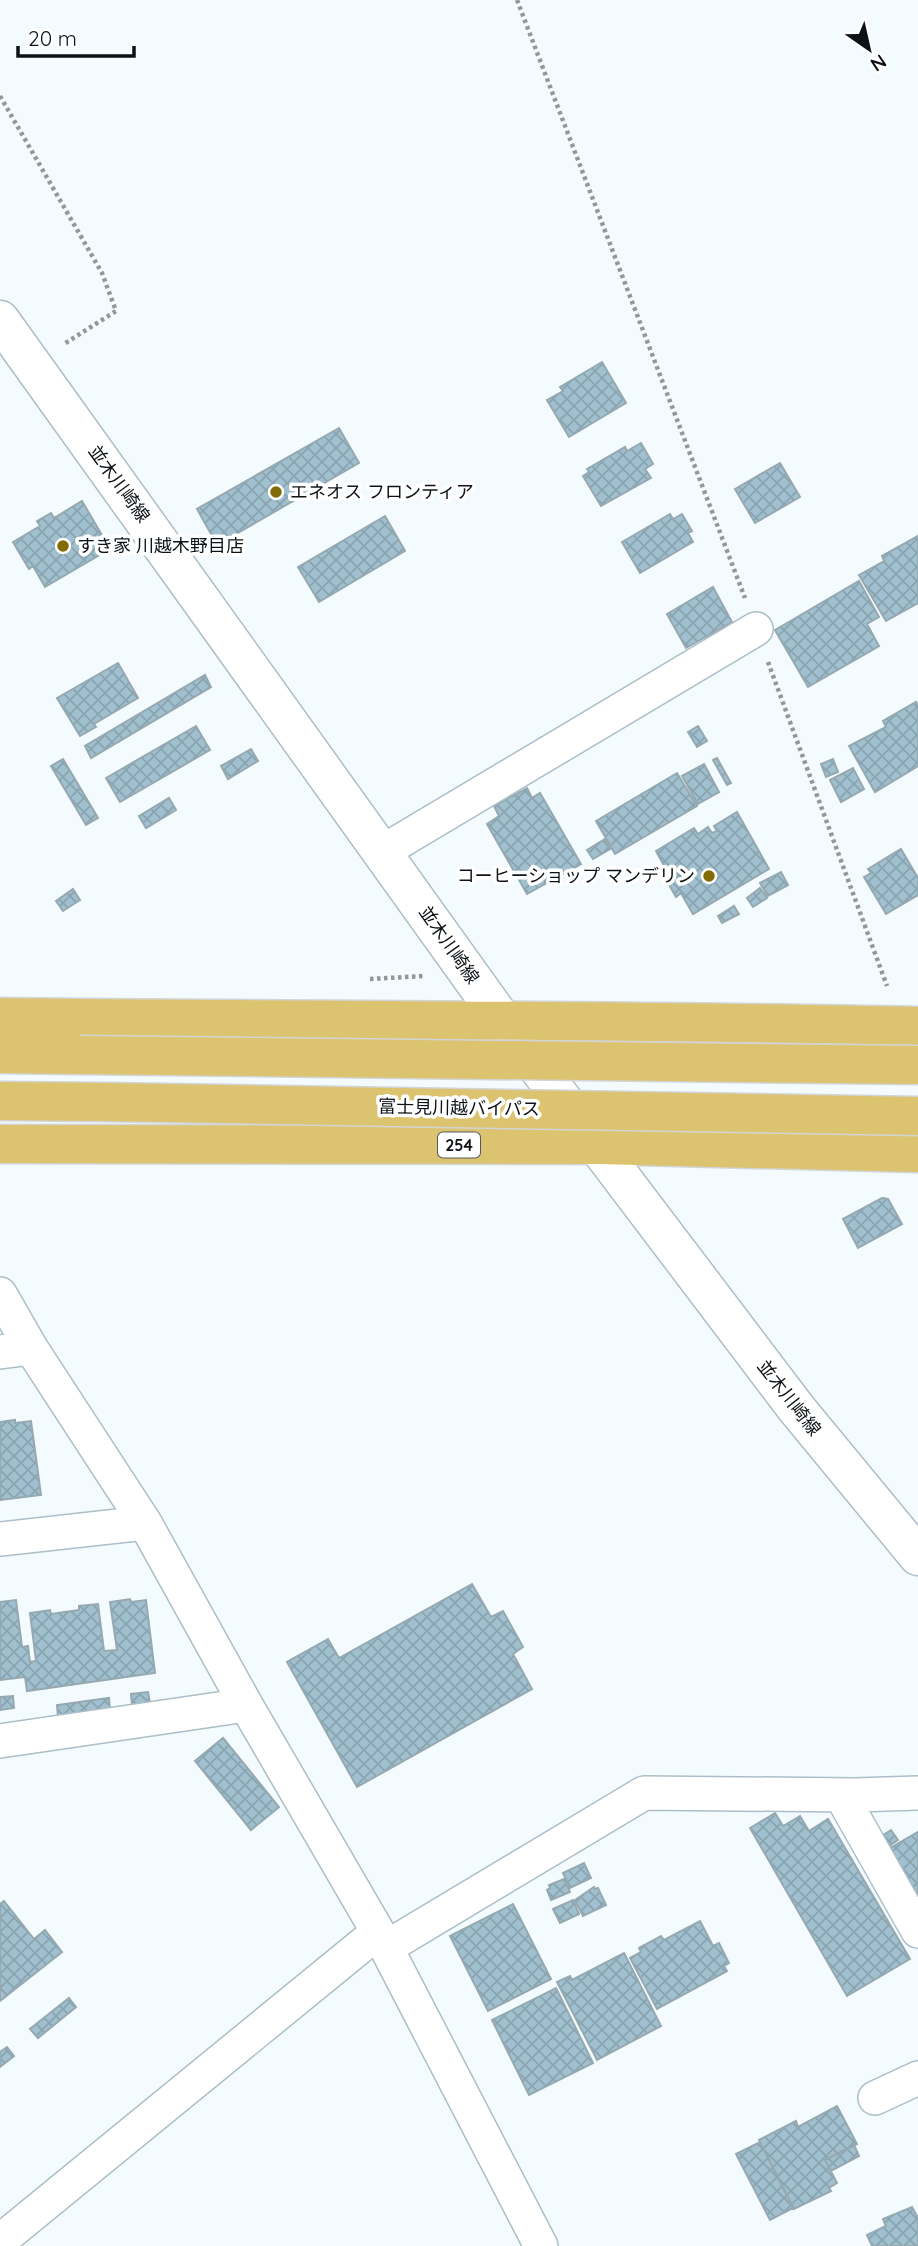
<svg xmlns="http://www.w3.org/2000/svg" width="918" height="2246" font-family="Quicksand,'Noto Sans JP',sans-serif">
<defs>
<pattern id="building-cross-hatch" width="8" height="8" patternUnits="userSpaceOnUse" patternTransform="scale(1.75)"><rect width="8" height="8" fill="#a0c0cf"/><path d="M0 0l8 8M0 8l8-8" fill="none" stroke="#89a4b1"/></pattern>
</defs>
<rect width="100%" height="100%" fill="#f3fbfe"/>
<!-- building -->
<path fill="url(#building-cross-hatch)" stroke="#96a8b0" stroke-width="2" d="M 602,362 L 626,403 L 569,437 L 547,400 L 563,391 L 560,387 Z
M 339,428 L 359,463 L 217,545 L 197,509 Z
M 641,443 L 653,464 L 645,469 L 651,478 L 601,506 L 583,476 L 589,472 L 587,469 L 625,447 L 627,451 Z
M 780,463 L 800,497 L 755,523 L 735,489 Z
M 82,501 L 110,549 L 45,587 L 33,566 L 29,569 L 13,542 L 40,526 L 37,521 L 51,513 L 54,518 Z
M 670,514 L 673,519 L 682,514 L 692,531 L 688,533 L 693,542 L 640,573 L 622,542 Z
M 385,516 L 405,551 L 319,602 L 298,567 Z
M 918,536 L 918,603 L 886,621 L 859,575 L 884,561 L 882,556 Z
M 859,581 L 879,617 L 867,624 L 879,646 L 808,687 L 775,630 Z
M 713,587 L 732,622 L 686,648 L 667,614 Z
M 118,663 L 138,698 L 94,724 L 96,727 L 80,736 L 57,698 Z
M 205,675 L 211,687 L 91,758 L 85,746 Z
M 916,702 L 918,706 L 918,766 L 875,792 L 849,746 L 886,727 L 883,721 Z
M 196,726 L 210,750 L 120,802 L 106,778 Z
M 698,726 L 707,741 L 697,747 L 688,732 Z
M 251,749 L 258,761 L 228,779 L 221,766 Z
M 717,758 L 731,783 L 727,785 L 713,760 Z
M 63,759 L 98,818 L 86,825 L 51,766 Z
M 833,759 L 838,772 L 826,777 L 821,764 Z
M 704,764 L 719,792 L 698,804 L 682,776 Z
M 853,768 L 864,789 L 841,802 L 830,780 Z
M 677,773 L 697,806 L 615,854 L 596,821 Z
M 527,788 L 532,798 L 540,793 L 581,864 L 527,894 L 487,824 L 499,816 L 494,806 Z
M 169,798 L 176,810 L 146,828 L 139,816 Z
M 737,812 L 769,869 L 693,914 L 681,893 L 676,897 L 664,876 L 668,873 L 656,851 L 694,828 L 698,834 L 708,827 L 712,833 L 717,831 L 714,826 Z
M 605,839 L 610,849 L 593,859 L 587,850 Z
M 901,849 L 918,878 L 918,895 L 886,914 L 864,877 L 871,873 L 868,869 Z
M 781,872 L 788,885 L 768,896 L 760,883 Z
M 760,888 L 767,898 L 753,907 L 747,898 Z
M 73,889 L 80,900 L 63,911 L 56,901 Z
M 734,906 L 739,914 L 722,923 L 718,916 Z
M 882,1198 L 888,1199 L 902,1224 L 858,1248 L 843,1219 Z
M 15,1420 L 15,1423 L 31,1421 L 41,1495 L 0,1500 L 0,1422 Z
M 472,1584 L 491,1617 L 503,1611 L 523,1647 L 513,1654 L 532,1689 L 357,1787 L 287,1662 L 328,1639 L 339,1658 Z
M 130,1599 L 131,1602 L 146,1600 L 155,1673 L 27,1691 L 25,1677 L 0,1680 L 0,1602 L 16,1600 L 22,1647 L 28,1646 L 30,1662 L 36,1661 L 30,1613 L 50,1610 L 51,1614 L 79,1610 L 79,1606 L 98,1604 L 104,1651 L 117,1650 L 110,1602 Z
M 148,1692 L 150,1703 L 132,1705 L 131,1694 Z
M 13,1696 L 14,1708 L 0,1710 L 0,1697 Z
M 109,1698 L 110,1710 L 58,1717 L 57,1705 Z
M 223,1738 L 279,1807 L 251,1830 L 195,1761 Z
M 775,1813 L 783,1826 L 800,1816 L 809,1831 L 828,1819 L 910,1959 L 847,1996 L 750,1828 Z
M 891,1830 L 898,1840 L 889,1846 L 883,1835 Z
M 918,1832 L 918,1897 L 890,1848 Z
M 584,1863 L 591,1878 L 570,1888 L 563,1873 Z
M 564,1879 L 570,1892 L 551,1900 L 547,1890 L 550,1888 L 549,1885 Z
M 594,1887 L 595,1889 L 598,1888 L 606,1905 L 583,1916 L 575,1900 Z
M 573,1900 L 579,1914 L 560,1923 L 553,1909 Z
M 4,1901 L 34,1939 L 45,1930 L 62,1952 L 0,2001 L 0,1904 Z
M 513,1904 L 551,1979 L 488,2011 L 450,1936 Z
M 700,1921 L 713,1946 L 719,1943 L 729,1963 L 724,1966 L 727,1971 L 657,2009 L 630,1958 L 641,1952 L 639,1948 L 661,1936 L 664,1940 Z
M 624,1953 L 661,2026 L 597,2060 L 557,1982 L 570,1976 L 572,1980 Z
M 556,1988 L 593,2063 L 529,2095 L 492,2020 Z
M 69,1998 L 76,2007 L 38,2038 L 30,2029 Z
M 7,2047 L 14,2056 L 0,2067 L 0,2052 Z
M 837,2106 L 857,2144 L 825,2160 L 837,2183 L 829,2188 L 831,2191 L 794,2209 L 759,2140 L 796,2121 L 798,2127 Z
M 760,2142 L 793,2208 L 770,2220 L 736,2154 Z
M 854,2145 L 859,2156 L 831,2171 L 825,2160 Z
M 912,2207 L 918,2218 L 918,2246 L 872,2246 L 867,2235 L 886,2226 L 883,2219 Z"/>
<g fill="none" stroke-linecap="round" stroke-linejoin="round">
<defs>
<path id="street" d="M 382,852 L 756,629
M 0,1294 L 31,1348 L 145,1523 L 246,1705 L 378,1932 L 541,2246
M 0,1352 L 31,1348
M 0,1539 L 145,1523
M 0,1741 L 246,1705
M 841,1795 L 918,1931
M 387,1947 L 644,1793 L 855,1795 L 918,1793
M 875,2098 L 918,2078
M 0,2241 L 378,1932"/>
<path id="secondary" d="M 0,320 L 502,1020 L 796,1408 L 918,1556"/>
<path id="highway" d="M 0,1017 C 306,1021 612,1019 918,1026
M 0,1054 L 80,1055
M 0,1101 L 106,1102
M 0,1144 L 599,1145 L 918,1153"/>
</defs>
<!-- street casing -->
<use href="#street" stroke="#acbec7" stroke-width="36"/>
<!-- secondary casing -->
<use href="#secondary" stroke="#acbec7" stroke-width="41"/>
<!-- highway casing -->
<use href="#highway" stroke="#d3d4d5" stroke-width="41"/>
<!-- path -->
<path stroke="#91989b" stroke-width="4.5" stroke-dasharray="3.5 3.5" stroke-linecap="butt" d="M 517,0 L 745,598
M 0,96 L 102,273 L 116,311 L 64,344
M 768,662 L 887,986
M 370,979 L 424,976"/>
<!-- street -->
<use href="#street" stroke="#fff" stroke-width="33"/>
<!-- secondary -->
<use href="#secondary" stroke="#fff" stroke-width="38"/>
<!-- highway -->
<use href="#highway" stroke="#dcc370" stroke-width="38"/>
<defs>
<path id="highway-bridge" d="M 80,1055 L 918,1065
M 106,1102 L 918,1116"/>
</defs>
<!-- highway-bridge casing -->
<use href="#highway-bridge" stroke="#d3d4d5" stroke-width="41" stroke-linecap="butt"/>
<!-- highway-bridge -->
<use href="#highway-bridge" stroke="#dcc370" stroke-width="38"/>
</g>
<!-- markers -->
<g fill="#836b06" stroke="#fff" stroke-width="2.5">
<circle cx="276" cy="492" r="7"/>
<circle cx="63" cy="546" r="7"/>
<circle cx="709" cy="876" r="7"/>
</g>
<g text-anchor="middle" stroke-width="7" stroke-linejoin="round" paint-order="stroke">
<!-- shield labels -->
<rect fill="#fff" stroke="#55595b" stroke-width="2" x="438" y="1132.5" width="42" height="25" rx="5"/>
<g font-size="16" font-weight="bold" fill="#0c1215">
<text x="459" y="1151">254</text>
</g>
<!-- street labels -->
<g font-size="18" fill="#0c1215" stroke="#fff">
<text transform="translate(119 484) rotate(54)" y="6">並木川崎線</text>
<text transform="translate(449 945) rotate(55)" y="6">並木川崎線</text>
<text transform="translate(459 1108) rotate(1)" y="6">富士見川越バイパス</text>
<text transform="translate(789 1398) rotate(52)" y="6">並木川崎線</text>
</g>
<!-- poi labels -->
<g font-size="18" fill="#0c1215" stroke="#fff" text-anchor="start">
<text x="290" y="498">エネオス フロンティア</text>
<text x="77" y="552">すき家 川越木野目店</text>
<text x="695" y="882" text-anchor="end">コーヒーショップ マンデリン</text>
</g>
</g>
<!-- north arrow -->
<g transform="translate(869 49) rotate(146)" stroke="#ffffff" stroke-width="5" paint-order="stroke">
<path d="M0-5L12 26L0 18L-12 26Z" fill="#0c1215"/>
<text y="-10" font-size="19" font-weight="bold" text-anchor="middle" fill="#0c1215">N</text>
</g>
<!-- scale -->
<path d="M18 46v10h116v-10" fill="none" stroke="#0c1215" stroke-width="3.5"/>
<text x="28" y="46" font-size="21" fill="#0c1215" stroke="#ffffff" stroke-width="5" paint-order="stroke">20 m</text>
</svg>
